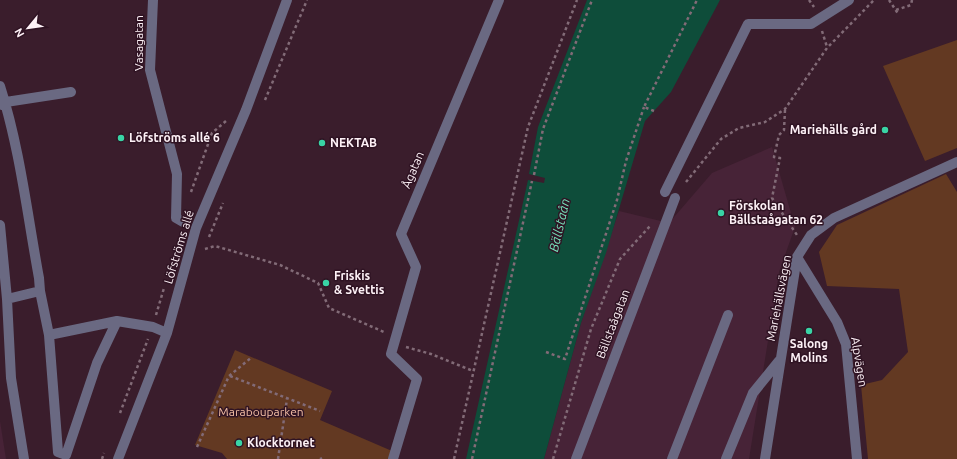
<svg xmlns="http://www.w3.org/2000/svg" width="957" height="459" font-family="Ubuntu,sans-serif">
<rect width="100%" height="100%" fill="#3a1d2c"/>
<!-- built -->
<path fill="#472337" d="M 772,147 L 795,227 L 779,272 L 749,459 L 544,459 L 581,323 L 619,211 L 669,223 L 712,173 Z
M 0,421 L 6,459 L 0,459 Z"/>
<!-- green -->
<path fill="#633922" d="M 957,40 L 957,148 L 925,161 L 883,66 Z
M 946,174 L 957,192 L 957,459 L 868,459 L 861,385 L 882,380 L 908,352 L 899,289 L 827,286 L 819,252 L 837,225 Z
M 235,350 L 332,391 L 320,420 L 392,451 L 390,459 L 227,459 L 222,453 L 195,445 Z"/>
<!-- water -->
<path fill="#0e4d3a" d="M 587,0 L 720,0 L 671,92 L 645,121 L 606,253 L 581,323 L 544,459 L 466,459 L 528,180 L 544,183 L 545,178 L 529,174 L 538,127 Z"/>
<g fill="none" stroke-linecap="round" stroke-linejoin="round">
<!-- path -->
<path stroke="#826b77" stroke-width="2.5" stroke-dasharray="3 3" stroke-linecap="butt" d="M 809,0 L 814,7
M 889,0 L 899,15
M 896,10 L 911,5 L 912,0
M 822,31 L 827,47
M 265,100 L 307,0
M 785,110 L 784,130 L 779,135 L 774,157 L 780,158 L 772,198 L 797,235
M 654,111 L 644,107 L 697,0
M 534,175 L 543,129 L 592,0
M 686,182 L 721,139 L 739,128 L 765,122 L 785,109 L 827,48 L 874,0
M 191,192 L 212,133 L 226,121
M 209,237 L 223,203
M 205,249 L 215,246 L 280,265 L 318,283 L 329,308 L 384,332
M 156,315 L 164,288
M 406,347 L 431,354 L 473,371
M 546,352 L 565,359 L 617,200 L 626,161 L 644,107
M 230,376 L 320,411
M 120,413 L 148,339
M 197,447 L 229,376 L 252,357
M 102,459 L 104,453
M 278,459 L 287,399
M 320,459 L 322,458
M 454,459 L 528,127 L 577,0
M 472,459 L 532,181
M 553,459 L 591,329 L 620,259 L 650,226"/>
<!-- minor -->
<path stroke="#6a6982" stroke-width="10" d="M 153,0 L 150,70 L 177,174 L 176,218 L 183,222
M 0,86 C 20,149 27,213 39,278 L 40,291 L 49,335 L 58,452 L 66,455 L 97,363 L 117,321 L 153,327 L 167,333
M 2,105 L 6,102 L 71,92
M 665,192 L 748,24 L 811,24 L 849,0
M 0,225 L 7,299 L 11,378 L 24,459
M 797,257 L 837,322 L 846,344 L 857,459
M 7,299 L 40,291
M 49,335 L 117,321
M 118,459 L 167,333 L 196,228 L 246,110 L 287,0
M 393,459 L 417,379 L 391,354 L 416,267 L 401,234 L 499,0
M 576,459 L 675,198
M 672,459 L 728,315
M 726,459 L 753,393 L 779,361
M 765,459 L 797,257 L 811,235 L 834,218 L 957,162"/>
</g>
<!-- markers -->
<g fill="#39d4a5" stroke="#2f1323" stroke-width="1.5">
<circle cx="885" cy="130" r="4"/>
<circle cx="121" cy="138" r="4"/>
<circle cx="322" cy="143" r="4"/>
<circle cx="721" cy="213" r="4"/>
<circle cx="326" cy="283" r="4"/>
<circle cx="809" cy="331" r="4"/>
<circle cx="239" cy="443" r="4"/>
</g>
<g text-anchor="middle" stroke-width="3" stroke-linejoin="round" paint-order="stroke">
<!-- street labels -->
<g font-size="12" fill="#fdf1f6" stroke="#2f1323">
<text transform="translate(139 43) rotate(-90)" y="4">Vasagatan</text>
<text transform="translate(413 170) rotate(-67)" y="4">Ågatan</text>
<text transform="translate(179 247) rotate(-73)" y="4">Löfströms allé</text>
<text transform="translate(779 298) rotate(-79)" y="4">Mariehällsvägen</text>
<text transform="translate(613 324) rotate(-69)" y="4">Bällstaågatan</text>
<text transform="translate(859 362) rotate(81)" y="4">Alpvägen</text>
</g>
<!-- poi labels -->
<g font-size="12" font-weight="bold" fill="#fdf1f6" stroke="#2f1323" text-anchor="start">
<text x="877" y="134" text-anchor="end">Mariehälls gård</text>
<text x="129" y="142">Löfströms allé 6</text>
<text x="330" y="147">NEKTAB</text>
<text x="729" y="210">Förskolan<tspan x="729" dy="14">Bällstaågatan 62</tspan></text>
<text x="334" y="280">Friskis<tspan x="334" dy="14">&amp; Svettis</tspan></text>
<text x="809" y="348" text-anchor="middle">Salong<tspan x="809" dy="14">Molins</tspan></text>
<text x="247" y="447">Klocktornet</text>
</g>
<!-- park labels -->
<g font-size="12" fill="#f4bfa5" stroke="#2f1323">
<text x="261" y="416">Marabouparken</text>
</g>
<!-- water labels -->
<g font-size="13" font-style="italic" fill="#76e4bc" stroke="#2f1323">
<text transform="translate(559 225) rotate(-77)" y="5">Bällstaån</text>
</g>
</g>
<!-- north arrow -->
<g transform="translate(28 28) rotate(241)" stroke="#2f1323" stroke-width="3" paint-order="stroke">
<path d="M0-3L7 15L0 10L-7 15Z" fill="#fdf1f6"/>
<text y="-6" font-size="11" font-weight="bold" text-anchor="middle" fill="#fdf1f6">N</text>
</g>
</svg>
